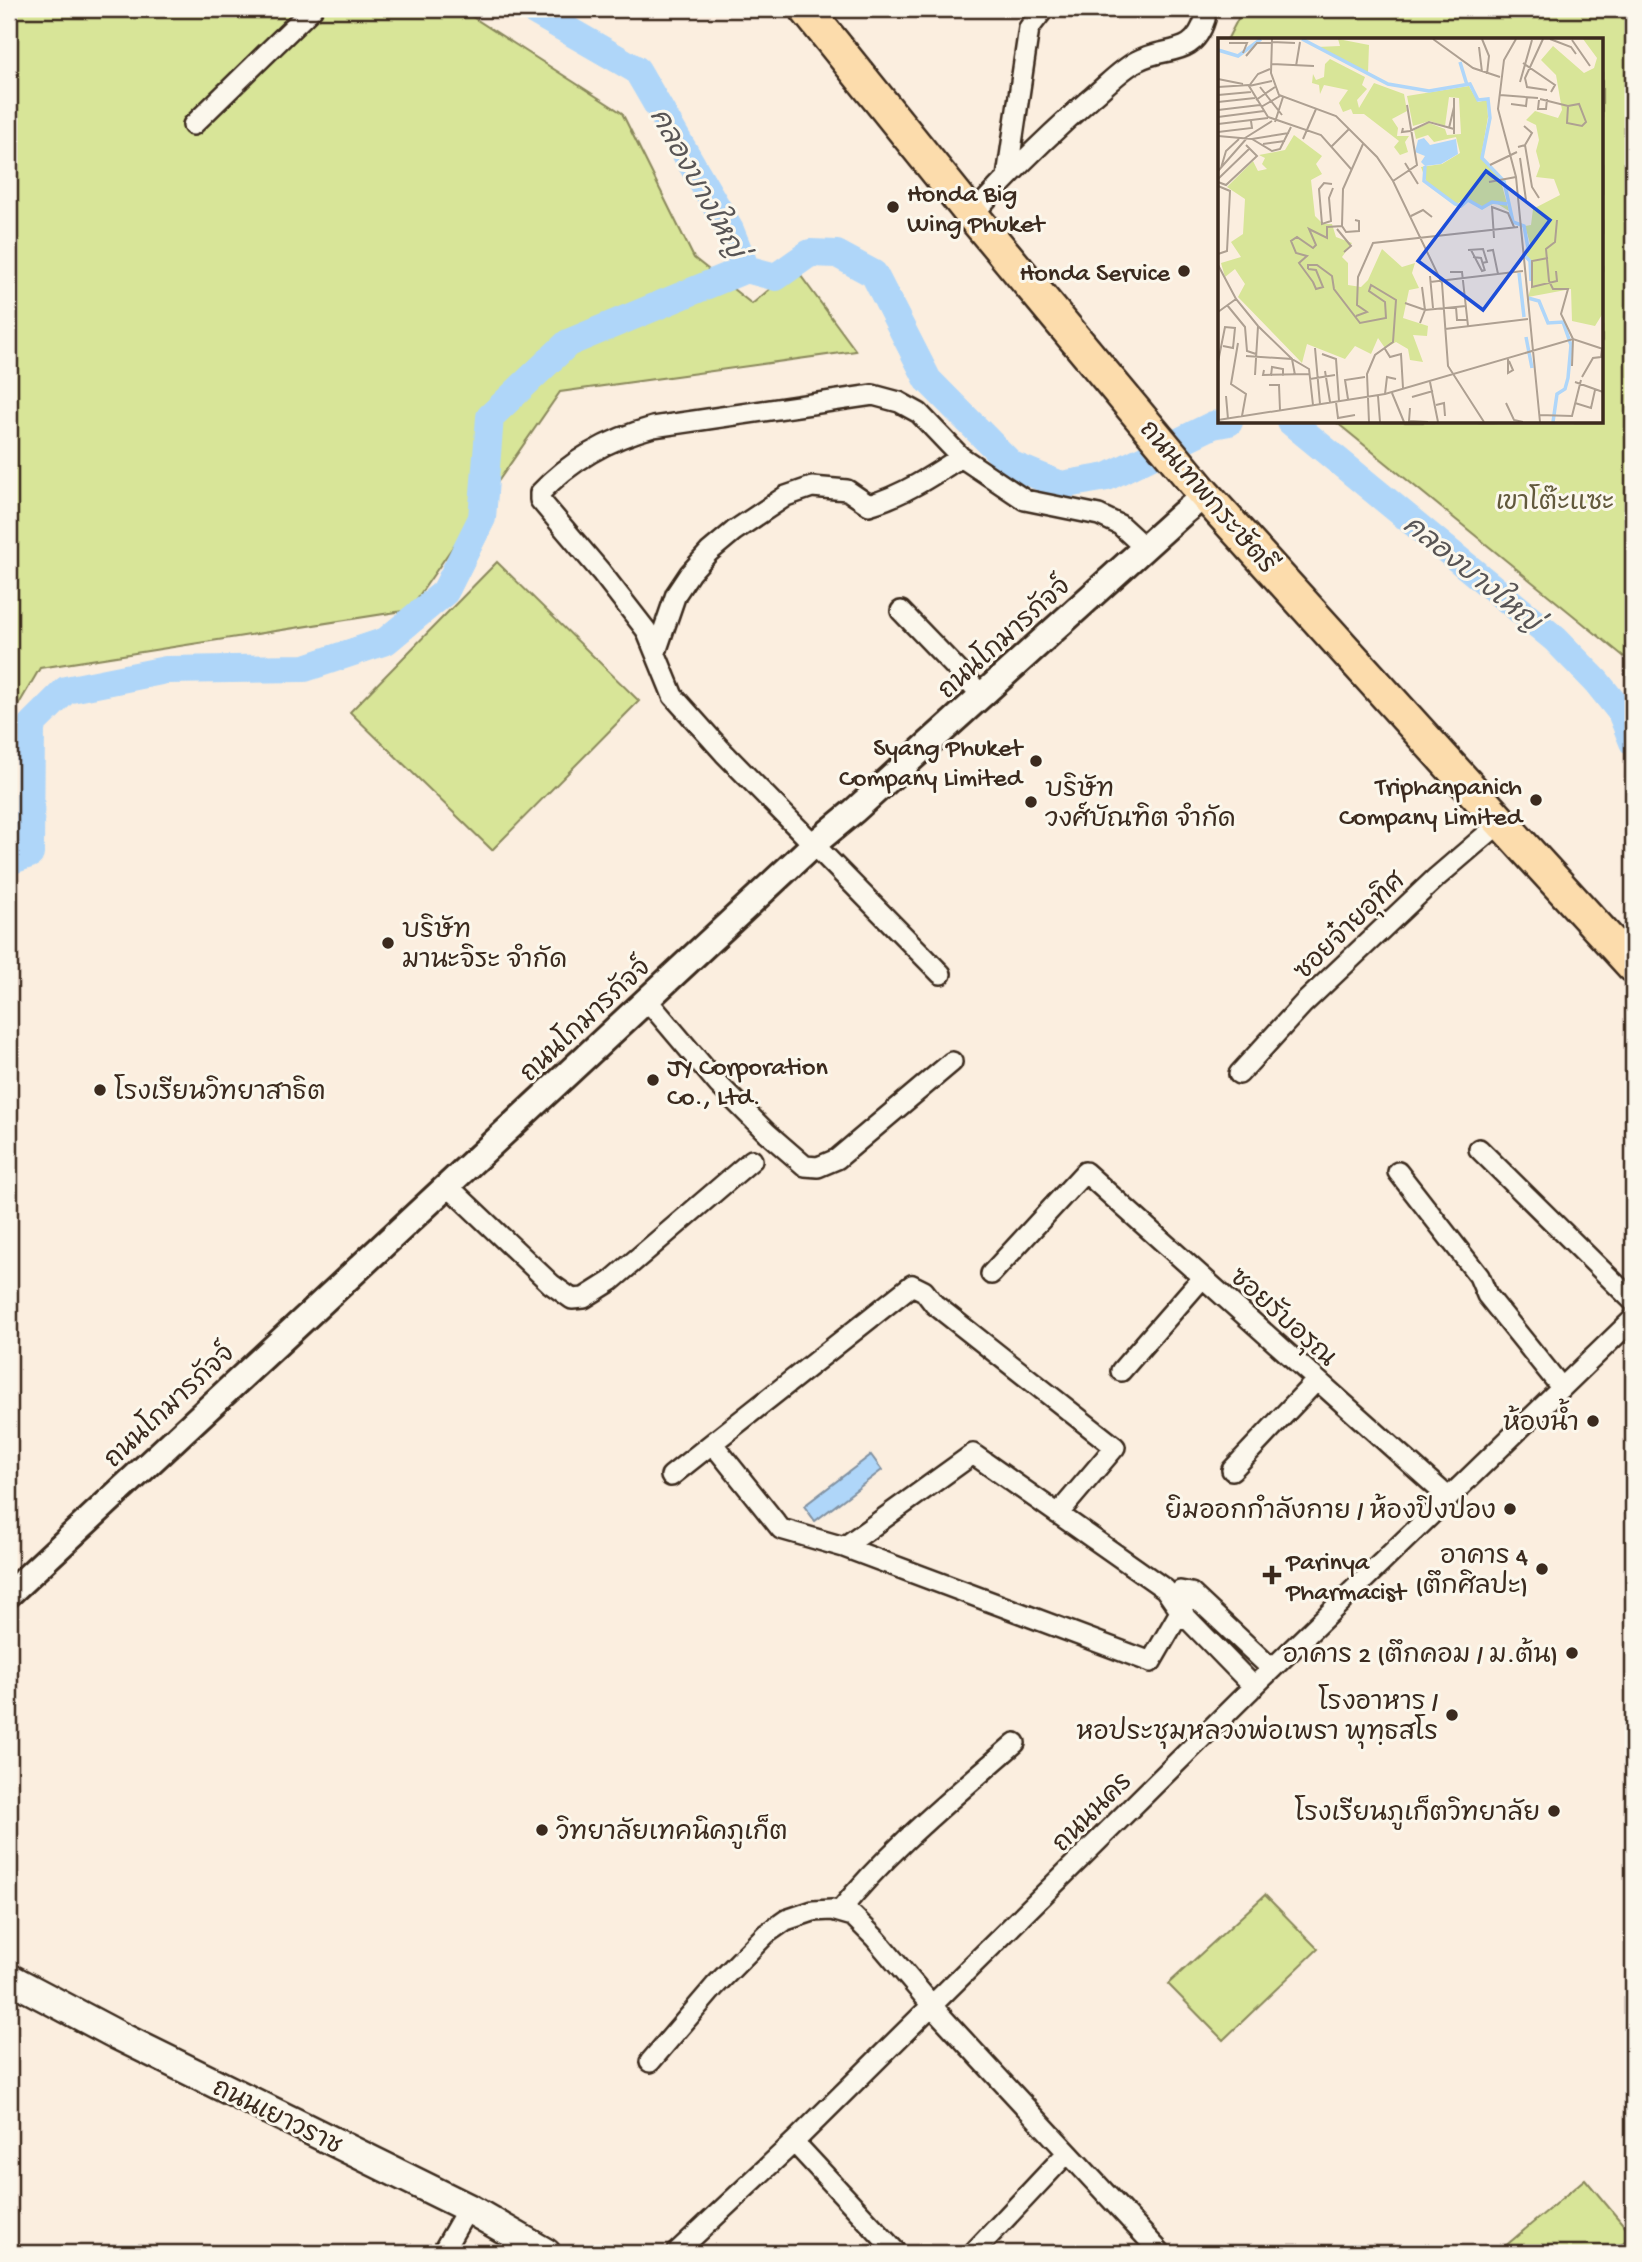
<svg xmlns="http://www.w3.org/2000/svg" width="1642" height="2262" font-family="'Gochi Hand','Playpen Sans Thai',sans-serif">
<rect width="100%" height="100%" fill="#fbeedf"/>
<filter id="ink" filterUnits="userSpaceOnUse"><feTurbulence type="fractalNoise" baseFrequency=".0143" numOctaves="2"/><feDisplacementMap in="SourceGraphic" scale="14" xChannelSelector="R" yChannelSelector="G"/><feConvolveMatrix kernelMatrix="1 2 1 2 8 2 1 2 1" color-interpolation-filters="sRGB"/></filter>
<g filter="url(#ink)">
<!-- green -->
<path fill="#d8e598" stroke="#8a885b" stroke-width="2" d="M 9,9 L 460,9 L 622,113 L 694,258 L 752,304 L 795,268 L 856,351 L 560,392 L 409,610 L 40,668 L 9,721 Z
M 1243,9 L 1633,9 L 1633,664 L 1336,422 L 1602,422 L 1602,40 L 1227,40 Z
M 497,562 L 639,701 L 492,850 L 350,712 Z
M 1265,1895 L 1318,1949 L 1223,2040 L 1168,1984 Z
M 1585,2179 L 1632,2235 L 1611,2253 L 1497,2253 Z"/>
<!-- water -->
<path fill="#afd6f9" stroke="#8191a1" stroke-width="2" d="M 871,1455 L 882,1470 L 815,1521 L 804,1506 Z"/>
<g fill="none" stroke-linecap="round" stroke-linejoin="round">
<!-- canal -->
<path stroke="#afd6f9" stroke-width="28" d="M 531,9 L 637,70 L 730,230 L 746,269 L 776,277 L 810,253 L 837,254 L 874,274 L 928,380 L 1012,465 L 1061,485 L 1107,477 L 1213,425 L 1229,422
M 1291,422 L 1555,639 L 1596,681 L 1621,712 L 1633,742
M 9,861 L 30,854 L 31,725 L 66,690 L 166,670 L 305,668 L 386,641 L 445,592 L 482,518 L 490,417 L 568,343 L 746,269"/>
<defs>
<path id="minor" d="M 193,125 L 312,9
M 1007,177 L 1029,28 L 1044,9
M 972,215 C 1009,174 1049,135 1091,98 C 1106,86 1120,70 1137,61 C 1166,45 1193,59 1205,19
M 901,611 L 982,695
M 656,652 L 676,594 L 690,573 L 709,552 L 734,531 L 786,496 L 812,487 L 847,490 L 869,505 C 903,495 932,476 961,457
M 941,974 L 724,753 L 673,696 L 646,630 L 601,572 L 540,500 L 540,493 C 571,460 609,439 653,427 L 873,395 L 899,402 L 919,413 L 961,457 L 1025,500 L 1099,515 L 1120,525 L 1145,548
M 647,1000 L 719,1085 L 767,1133 L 805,1166 L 818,1167 L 837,1159 L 952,1062
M 1239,1074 L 1303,1004 L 1437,877 L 1501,822
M 1479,1149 L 1633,1301
M 1398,1172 L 1479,1276 L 1487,1295 L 1561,1387
M 448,1186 L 551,1284 L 572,1299 L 584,1298 L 611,1281 L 752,1160
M 991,1274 L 1085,1172 L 1449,1498
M 1121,1371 L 1202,1278
M 713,1444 L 781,1529 L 844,1547 L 1151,1662 L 1191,1593
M 1232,1470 L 1316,1381
M 671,1476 L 912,1285 L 924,1291 L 934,1304 L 1115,1447 L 1058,1514
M 844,1547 L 973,1454 L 1165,1589 L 1181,1612 L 1254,1687
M 1180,1591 L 1191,1593 L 1272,1669
M 839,1912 C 890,1848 954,1797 1015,1743
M 650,2062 L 715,1986 L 766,1934 L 786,1920 L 813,1911 L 832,1910 L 853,1916 L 875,1938 L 941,2016 L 1161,2253
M 794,2142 L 897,2253
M 442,2253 L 468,2208
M 676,2253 L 794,2142 L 1246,1694 L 1633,1319
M 973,2253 L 1067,2153"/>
<path id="tertiary" d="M 9,1594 L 814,844 L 854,811 L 1183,513 L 1205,495"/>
<path id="secondary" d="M 9,1978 L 117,2035 L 468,2208 L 546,2253"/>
<path id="primary" d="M 806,9 L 972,215 L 1205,495 L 1501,822 L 1633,966"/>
</defs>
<!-- minor casing -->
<use href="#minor" stroke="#3b2a1e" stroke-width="24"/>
<!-- tertiary casing -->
<use href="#tertiary" stroke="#3b2a1e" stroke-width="30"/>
<!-- secondary casing -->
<use href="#secondary" stroke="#3b2a1e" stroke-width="33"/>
<!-- primary casing -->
<use href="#primary" stroke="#3b2a1e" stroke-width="37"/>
<!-- minor -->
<use href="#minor" stroke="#fbf7ec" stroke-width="19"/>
<!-- tertiary -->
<use href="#tertiary" stroke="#fbf7ec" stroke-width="24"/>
<!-- secondary -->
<use href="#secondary" stroke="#fbf7ec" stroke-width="28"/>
<!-- primary -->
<use href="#primary" stroke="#fcdcac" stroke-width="32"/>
</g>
</g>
<!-- markers -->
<g fill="#3b2a1e" stroke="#fbf7ec" stroke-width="2.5">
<circle cx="893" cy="207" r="7"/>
<circle cx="1184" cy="271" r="7"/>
<circle cx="1036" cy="761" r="7"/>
<circle cx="1536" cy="800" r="7"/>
<circle cx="1031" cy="802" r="7"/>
<circle cx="388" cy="943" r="7"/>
<circle cx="653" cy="1080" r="7"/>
<circle cx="100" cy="1090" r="7"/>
<circle cx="1593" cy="1421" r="7"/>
<circle cx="1510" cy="1509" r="7"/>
<circle cx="1542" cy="1569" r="7"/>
<path d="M1268.5 1564.5h7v7h7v7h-7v7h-7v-7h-7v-7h7z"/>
<circle cx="1572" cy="1653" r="7"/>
<circle cx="1452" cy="1715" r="7"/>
<circle cx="1554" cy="1811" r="7"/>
<circle cx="542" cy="1830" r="7"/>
</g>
<g text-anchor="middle" stroke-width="6" stroke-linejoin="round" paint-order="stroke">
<!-- poi labels -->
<g font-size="26" fill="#3b2a1e" stroke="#fbf7ec" text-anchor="end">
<text x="907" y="201" text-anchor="start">Honda Big<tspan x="907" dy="30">Wing Phuket</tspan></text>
<text x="1170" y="280">Honda Service</text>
<text x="1022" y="755">Syang Phuket<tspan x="1022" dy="30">Company Limited</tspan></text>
<text x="1522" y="794">Triphanpanich<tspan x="1522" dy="30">Company Limited</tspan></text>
<text x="1045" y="796" text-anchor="start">บริษัท<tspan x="1045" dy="30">วงศ์บัณฑิต จำกัด</tspan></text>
<text x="402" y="937" text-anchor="start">บริษัท<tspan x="402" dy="30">มานะจิระ จำกัด</tspan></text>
<text x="667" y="1074" text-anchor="start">JY Corporation<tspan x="667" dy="30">Co., Ltd.</tspan></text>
<text x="114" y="1099" text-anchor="start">โรงเรียนวิทยาสาธิต</text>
<text x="1579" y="1430">ห้องน้ำ</text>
<text x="1496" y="1518">ยิมออกกำลังกาย / ห้องปิงปอง</text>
<text x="1528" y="1563">อาคาร 4<tspan x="1528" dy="30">(ตึกศิลปะ)</tspan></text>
<text x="1286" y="1569" text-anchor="start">Parinya<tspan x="1286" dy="30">Pharmacist</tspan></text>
<text x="1558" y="1662">อาคาร 2 (ตึกคอม / ม.ต้น)</text>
<text x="1438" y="1709">โรงอาหาร /<tspan x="1438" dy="30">หอประชุมหลวงพ่อเพรา พุทฺธสโร</tspan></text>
<text x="1540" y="1820">โรงเรียนภูเก็ตวิทยาลัย</text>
<text x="556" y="1839" text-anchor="start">วิทยาลัยเทคนิคภูเก็ต</text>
</g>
<!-- street labels -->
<g font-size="26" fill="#3b2a1e" stroke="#fbf7ec">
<text transform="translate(1209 496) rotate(49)" y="9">ถนนเทพกระษัตรี</text>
<text transform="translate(1003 637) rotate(-42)" y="9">ถนนโกมารภัจจ์</text>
<text transform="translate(1348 925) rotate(-44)" y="9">ซอยจ๋ายอุทิศ</text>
<text transform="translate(584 1019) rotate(-43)" y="9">ถนนโกมารภัจจ์</text>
<text transform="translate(1284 1316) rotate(42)" y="9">ซอยรับอรุณ</text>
<text transform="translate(168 1405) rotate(-43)" y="9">ถนนโกมารภัจจ์</text>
<text transform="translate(1091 1811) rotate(-45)" y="9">ถนนนคร</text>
<text transform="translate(278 2115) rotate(26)" y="9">ถนนเยาวราช</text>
</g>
<!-- park labels -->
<g font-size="26" fill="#62593c" stroke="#fbf7ec">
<text x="1555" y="509">เขาโต๊ะแซะ</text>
</g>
<!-- water labels -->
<g font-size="28" font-style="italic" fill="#585555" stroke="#fbf7ec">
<text transform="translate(699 182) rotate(61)" y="10">คลองบางใหญ่</text>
<text transform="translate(1473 572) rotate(39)" y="10">คลองบางใหญ่</text>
</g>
</g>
<!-- overview -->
<g transform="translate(1218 38)">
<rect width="385" height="385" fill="#fbeedf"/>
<path d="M 120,1 L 151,7 L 150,35 L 98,9 L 122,8 ZM 365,1 L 385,1 L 385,275 L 377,288 L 354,283 L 353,251 L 310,259 L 315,243 L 313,222 L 308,218 L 313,209 L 307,188 L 313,187 L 315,171 L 342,157 L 336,141 L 318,139 L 322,128 L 318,113 L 321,102 L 318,87 L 308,82 L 317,73 L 340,80 L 344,72 L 338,37 L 323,22 L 335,8 L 366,35 L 376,30 L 379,20 ZM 112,21 L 147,39 L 144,47 L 149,51 L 139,62 L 141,70 L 156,45 L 186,56 L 189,73 L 174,81 L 180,90 L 179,98 L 191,98 L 187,104 L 190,114 L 182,117 L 176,109 L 181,103 L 146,76 L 135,76 L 133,71 L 125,74 L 121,65 L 130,52 L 106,47 L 102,56 L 101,47 L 94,45 L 95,36 L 98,42 L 106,39 L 107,26 ZM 251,48 L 260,64 L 269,62 L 270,79 L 263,119 L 282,140 L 291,173 L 278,165 L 266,169 L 249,161 L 238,166 L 209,145 L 203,129 L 224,126 L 242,115 L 238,99 L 216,104 L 210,97 L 198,101 L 196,92 L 211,85 L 227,91 L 229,97 L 243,96 L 241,60 L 231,59 L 227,88 L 212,83 L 195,88 L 189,58 ZM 76,97 L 104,118 L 98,126 L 104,136 L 93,142 L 97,178 L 105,186 L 114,186 L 118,199 L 134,205 L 124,219 L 130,225 L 130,247 L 143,249 L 150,242 L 164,211 L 184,229 L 197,225 L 194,235 L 201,250 L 191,252 L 185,280 L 210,288 L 209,298 L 195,297 L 205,324 L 192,322 L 190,311 L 178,304 L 167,310 L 160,300 L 153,316 L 137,308 L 127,321 L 89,306 L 84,325 L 20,259 L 27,246 L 17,231 L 7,239 L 3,225 L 23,219 L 13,204 L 25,196 L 27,161 L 9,149 L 35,123 L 40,133 L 49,131 L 44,126 L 47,120 L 41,117 L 67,112 Z" fill="#d8e598"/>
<path d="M 206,100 L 212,107 L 238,101 L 240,116 L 223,126 L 207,128 L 203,124 L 207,118 L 197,114 L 200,102 Z" fill="#afd6f9"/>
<path fill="none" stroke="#afd6f9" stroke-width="3.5" d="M 84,1 L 170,46 L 211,53 L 252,46 L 260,62 L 270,61 L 272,80 L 264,120 L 286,143 L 295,184 L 306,188 L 310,210 L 306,217 L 312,223 L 313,243M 0,12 L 20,18 L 43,1M 242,24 L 249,47M 207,128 L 206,143 L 237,166 L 243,168 L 250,162 L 264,170 L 274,164 L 289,166M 301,235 L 306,279M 310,260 L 321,263 L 330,285 L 345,284 L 353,307 L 350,340 L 347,351 L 339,356 L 335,384M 308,299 L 314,330"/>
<path fill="none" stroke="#aea092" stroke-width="2" d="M 54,1 L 53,35 L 61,57 L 118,78 L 159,119 L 175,143 L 224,245 L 230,328 L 266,384M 215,1 L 255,30 L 282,39M 264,1 L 271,18 L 269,36M 298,1 L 286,22 L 280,71 L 298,139 L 322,384M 325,1 L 307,40 L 309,49 L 329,52M 332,1 L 353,9 L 358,16M 354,2 L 372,28M 54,4 L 77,5M 11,5 L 29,5 L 25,15M 261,9 L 264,34M 28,18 L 39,5 L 54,5M 305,25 L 337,47 L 333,54M 54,26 L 96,28M 78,28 L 82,4M 52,31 L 40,36 L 31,48 L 50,79 L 103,97 L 133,131M 0,41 L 25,46M 302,44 L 314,2M 31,48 L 54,43M 0,49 L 31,47M 42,49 L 64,77M 0,57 L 33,54M 282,57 L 320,60M 236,60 L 236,96M 322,61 L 350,68 L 361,66 L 368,84 L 364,88 L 349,85 L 350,68M 38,62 L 57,49M 321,62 L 320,71 L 328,71 L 329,61M 0,64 L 37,60M 293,66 L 308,68 L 309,59M 43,69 L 62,58M 0,72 L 42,67M 0,79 L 46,73M 57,84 L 65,59M 0,86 L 50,80M 306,88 L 314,95 L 307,107M 185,90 L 184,94 L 192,93 L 211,84 L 236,91M 231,90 L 236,69M 0,94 L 34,90 L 33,83M 0,98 L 34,101 L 71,95M 27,100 L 54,83M 34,101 L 54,113 L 62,111 L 73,89M 85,101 L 98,71M 45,106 L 67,103M 114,108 L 131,91M 300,109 L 307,107 L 314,149 L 321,160M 302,120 L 308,162M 187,125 L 200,146M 272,127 L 299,114M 3,130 L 8,113 L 21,101M 0,133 L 29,100M 0,141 L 31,111M 175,143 L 199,127 L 189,67M 0,144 L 8,147 L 39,118 L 28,107M 271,144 L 298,139M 114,146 L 106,145 L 101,151 L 104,186 L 113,183 L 111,160 L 115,150M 0,148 L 12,153 L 9,213 L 0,216M 193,178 L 205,172 L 214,179M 339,182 L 337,204 L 328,211 L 331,243 L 335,251 L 350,251 L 343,276 L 355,301 L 354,328M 124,188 L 128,194 L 141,193 L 141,183 L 137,182M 119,191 L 133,208 L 126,214M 276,200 L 274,169 L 290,175 L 296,189M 250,212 L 265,211 L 269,224 L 264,225M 253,212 L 264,233 L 267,232M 269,213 L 275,212 L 280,236M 255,219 L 263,220 L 267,233M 330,220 L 314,223 L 314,249 L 339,243 L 338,233M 0,227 L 18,261 L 40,288 L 74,321 L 91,331 L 95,367M 90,231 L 90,227 L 99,227 L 114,238 L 116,251 L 142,285 L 168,280 L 167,264 L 151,253 L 153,247 L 178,262 L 175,304 L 157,317 L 149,336 L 151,384M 90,231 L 98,232 L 105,249 L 98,251 L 95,244M 232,234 L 244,234 L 250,288M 212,238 L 215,270M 95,244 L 81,225 L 89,218 L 78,215 L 73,203 L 79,199 L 95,210 L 98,207 L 91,191 L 109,200 L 109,189 L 124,188 L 125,151 L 145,106M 212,244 L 305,233M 187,265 L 207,272 L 248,268M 9,267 L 27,289 L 29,313 L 38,316M 238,269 L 239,282 L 249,282M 0,274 L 18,261M 138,278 L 149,274 L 139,267 L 140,239 L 155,205 L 300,189M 202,285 L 207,272 L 204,249M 227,291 L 310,281M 20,305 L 13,346 L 28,356 L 24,378M 97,310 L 102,366M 167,311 L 172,319 L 183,316 L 185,350M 314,313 L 355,301 L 385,311M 104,316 L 118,321 L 121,363M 28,318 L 74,321 L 77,337M 290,321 L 290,335 L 295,332 L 291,323M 0,324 L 7,289 L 17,290 L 15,310 L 5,308M 46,332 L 45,337 L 92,336M 107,333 L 112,364M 37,337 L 40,288M 53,338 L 54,329 L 65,331 L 65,338M 364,339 L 375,320 L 383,319 L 384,311M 92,341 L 117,337M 212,344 L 220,384M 357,344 L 385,354M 51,347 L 61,347 L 62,372M 174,355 L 186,384M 167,356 L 169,339 L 178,341M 8,358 L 10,381M 160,358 L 162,384M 194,359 L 215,353M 130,361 L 127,342 L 147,339M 118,364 L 120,380 L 137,377M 288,365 L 296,382 L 305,384M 357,365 L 373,370 L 377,352M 218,367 L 226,365 L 227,378M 192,370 L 191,383 L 210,384M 321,377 L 354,378 L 363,342M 0,382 L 167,356 L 314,313"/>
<path fill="#1d4ed8" fill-opacity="0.15" stroke="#1d4ed8" stroke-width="3.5" d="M 268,133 L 332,182 L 265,272 L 200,223 Z"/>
<rect width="385" height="385" fill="none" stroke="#3b2a1e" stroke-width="3.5"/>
</g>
<!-- margin -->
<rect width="1642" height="2262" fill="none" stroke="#fbf7ec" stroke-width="35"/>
<rect x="18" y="18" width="1607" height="2227" fill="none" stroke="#3b2a1e" stroke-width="2.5" filter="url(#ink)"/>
</svg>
